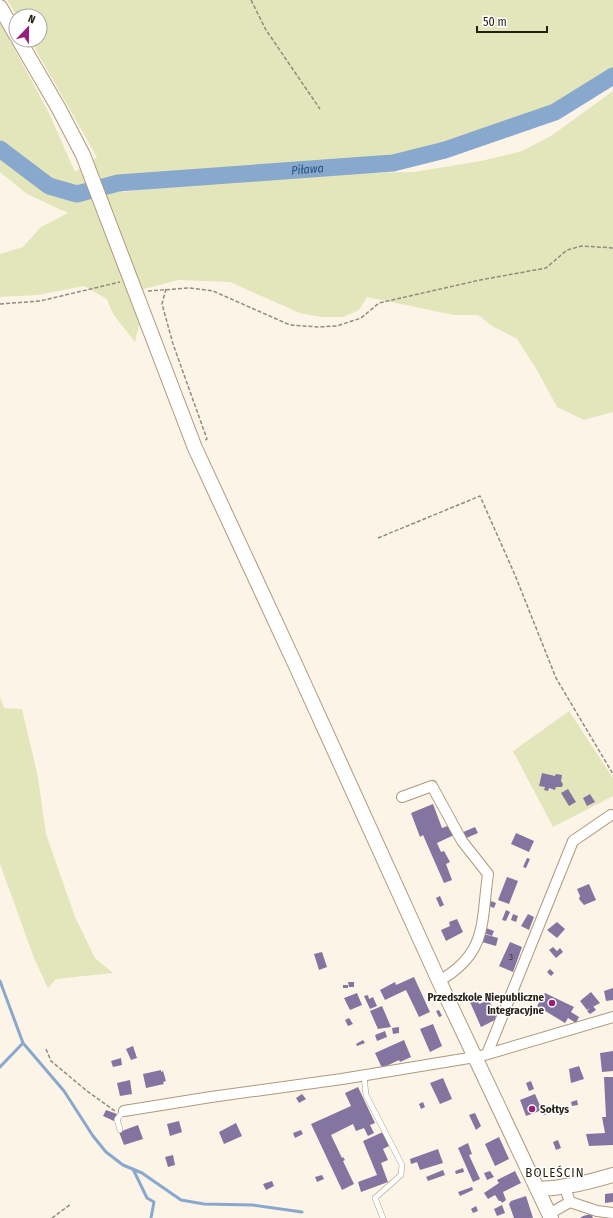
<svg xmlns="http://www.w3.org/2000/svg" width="613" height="1218" font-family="'Fira Sans Condensed',sans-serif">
<rect width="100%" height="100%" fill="#fdf4e8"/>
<!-- green -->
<path fill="#e3e6ba" d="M 7,0 L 613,0 L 613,76 L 555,112 L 445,150 L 393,163 L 118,183 L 122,192 L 247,179 L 352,173 L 414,172 L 481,161 L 522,151 L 551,136 L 613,91 L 613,412 L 584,420 L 557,407 L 538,372 L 517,339 L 492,326 L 478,315 L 454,315 L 367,297 L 359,310 L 343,317 L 321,317 L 300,313 L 230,282 L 178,280 L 129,293 L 140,321 L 135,342 L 113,314 L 107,299 L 84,286 L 38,295 L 0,297 L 0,254 L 23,247 L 41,227 L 68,213 L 27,194 L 0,172 L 0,22 L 49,113 L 75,172 L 97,157 L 30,40 L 40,40 L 40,16 L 17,16 Z
M 0,697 L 4,708 L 22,709 L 38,777 L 46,834 L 75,917 L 95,958 L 113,973 L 56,979 L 48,988 L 34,958 L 0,864 Z
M 569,711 L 613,778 L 613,796 L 553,827 L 513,751 Z"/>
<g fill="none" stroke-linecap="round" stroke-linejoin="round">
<!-- stream -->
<path stroke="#88a8ce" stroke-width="3" d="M 0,981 L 23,1043 L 64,1091 L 93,1136 L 106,1152 L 123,1165 L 142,1173 L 181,1200 L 204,1204 L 253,1205 L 302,1212
M 0,1067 L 23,1043
M 133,1169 L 147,1198 L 154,1202 L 151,1218"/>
<!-- river -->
<path stroke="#88a8ce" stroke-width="17" id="s1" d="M 0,149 L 49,186 L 77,194 L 118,183 L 393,163 L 445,150 L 555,112 L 613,76"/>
</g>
<!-- building -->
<path fill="#83759f" d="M 542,773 L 555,776 L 556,774 L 562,775 L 561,781 L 563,784 L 562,787 L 556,787 L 555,790 L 549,788 L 548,791 L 544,790 L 545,787 L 539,786 Z
M 568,789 L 576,802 L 569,806 L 561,793 Z
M 590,794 L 595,802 L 587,806 L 583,798 Z
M 433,804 L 442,828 L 450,825 L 454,835 L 437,843 L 441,852 L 444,851 L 450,862 L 446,864 L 452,880 L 444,883 L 423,835 L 420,837 L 411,813 Z
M 475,827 L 478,833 L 464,839 L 461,833 Z
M 516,833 L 534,841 L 529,852 L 511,844 Z
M 527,858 L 530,859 L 526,868 L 523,867 Z
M 507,877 L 518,881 L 509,904 L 498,900 Z
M 589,884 L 596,900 L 584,905 L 579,899 L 580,896 L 577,889 Z
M 440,896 L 444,905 L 440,907 L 436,898 Z
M 491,901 L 496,903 L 494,908 L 489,906 Z
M 506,910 L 510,912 L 506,921 L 502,920 Z
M 513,914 L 518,916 L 516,922 L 511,920 Z
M 528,914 L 534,917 L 529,930 L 521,926 Z
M 457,919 L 463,932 L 446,941 L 441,930 L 450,926 L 449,922 Z
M 557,922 L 565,929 L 557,938 L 547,930 Z
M 486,928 L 494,931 L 492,936 L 484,933 Z
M 484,934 L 498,938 L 496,946 L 482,942 Z
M 510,942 L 522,947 L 513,972 L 499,966 Z
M 553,947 L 557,951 L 560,948 L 563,952 L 556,958 L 549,950 Z
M 322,952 L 327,967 L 319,970 L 314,954 Z
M 550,969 L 554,973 L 551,976 L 547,972 Z
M 414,977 L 430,1012 L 419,1017 L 406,990 L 385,1000 L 380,990 L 395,982 L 396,985 Z
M 348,982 L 354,982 L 354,987 L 349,987 Z
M 343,985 L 348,985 L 348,988 L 343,988 Z
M 613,988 L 613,1000 L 606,1001 L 604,991 Z
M 591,992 L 600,1003 L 587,1010 L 580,1001 Z
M 357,993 L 362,1005 L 350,1010 L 344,998 Z
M 545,993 L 574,1007 L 571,1012 L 579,1017 L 576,1023 L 568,1018 L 565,1023 L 537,1006 Z
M 368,995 L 369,999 L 373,997 L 377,1006 L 370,1009 L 364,996 Z
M 477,999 L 479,1004 L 489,1000 L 497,1019 L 481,1027 L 470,1002 Z
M 382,1006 L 391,1027 L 378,1029 L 370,1011 Z
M 593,1006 L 596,1010 L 590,1014 L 587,1011 Z
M 439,1010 L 442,1016 L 439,1017 L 436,1011 Z
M 349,1018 L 353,1024 L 348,1026 L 345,1020 Z
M 433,1024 L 442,1046 L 430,1052 L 420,1029 Z
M 399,1027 L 399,1033 L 393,1034 L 392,1028 Z
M 385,1031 L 387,1037 L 377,1041 L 375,1035 Z
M 363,1040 L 365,1043 L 357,1046 L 356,1044 Z
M 404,1040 L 411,1057 L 400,1062 L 399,1060 L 382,1068 L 375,1053 Z
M 133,1046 L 137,1058 L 131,1060 L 126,1049 Z
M 613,1051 L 613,1071 L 602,1072 L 600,1053 Z
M 121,1058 L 122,1065 L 113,1067 L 111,1061 Z
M 579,1066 L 584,1079 L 571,1083 L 569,1069 Z
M 161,1070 L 161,1072 L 163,1071 L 166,1081 L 163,1082 L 164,1084 L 146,1088 L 143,1074 Z
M 604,1077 L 613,1077 L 613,1145 L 589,1146 L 586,1134 L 605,1133 L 602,1117 L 606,1117 Z
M 443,1078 L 452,1099 L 440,1104 L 430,1083 Z
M 130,1080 L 132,1094 L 120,1096 L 117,1083 Z
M 531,1081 L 534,1089 L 529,1091 L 526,1083 Z
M 358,1087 L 375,1123 L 370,1125 L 374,1133 L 368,1136 L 364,1128 L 356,1131 L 353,1124 L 331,1135 L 342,1158 L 343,1157 L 345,1160 L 343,1161 L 354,1184 L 342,1190 L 311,1124 L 351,1106 L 345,1093 Z
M 302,1094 L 306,1099 L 299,1103 L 296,1098 Z
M 535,1094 L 542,1110 L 526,1116 L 520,1100 Z
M 577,1100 L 578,1105 L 572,1106 L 571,1102 Z
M 423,1102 L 425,1107 L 421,1109 L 419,1104 Z
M 546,1108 L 549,1113 L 544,1115 L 542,1110 Z
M 106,1110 L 117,1114 L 114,1121 L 103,1116 Z
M 475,1113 L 481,1126 L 476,1130 L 469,1115 Z
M 179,1121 L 182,1132 L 170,1136 L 167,1124 Z
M 236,1123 L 242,1136 L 224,1144 L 219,1132 Z
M 138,1125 L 143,1139 L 124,1145 L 119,1132 Z
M 301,1130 L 303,1134 L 295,1138 L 293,1133 Z
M 383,1132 L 389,1146 L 383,1149 L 388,1160 L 381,1163 L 388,1182 L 361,1192 L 358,1182 L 377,1175 L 363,1141 Z
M 499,1137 L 509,1159 L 495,1166 L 485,1144 Z
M 558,1140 L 561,1148 L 556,1150 L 553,1142 Z
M 468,1143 L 472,1154 L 469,1155 L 480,1179 L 473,1182 L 458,1148 Z
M 438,1149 L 443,1163 L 420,1170 L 417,1162 L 411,1164 L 410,1159 Z
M 173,1155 L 175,1165 L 168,1167 L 165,1157 Z
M 463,1168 L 464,1172 L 456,1174 L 455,1171 Z
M 443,1170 L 445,1175 L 428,1181 L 426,1177 Z
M 490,1171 L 494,1177 L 487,1180 L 484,1173 Z
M 515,1171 L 521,1183 L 503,1192 L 506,1200 L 502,1203 L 501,1201 L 499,1201 L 495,1195 L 488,1199 L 484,1193 L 499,1183 L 497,1180 Z
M 322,1175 L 324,1179 L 317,1182 L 315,1177 Z
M 272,1181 L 274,1186 L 266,1190 L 263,1184 Z
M 472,1187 L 473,1190 L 460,1196 L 458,1192 Z
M 613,1193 L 613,1202 L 605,1203 L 605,1194 Z
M 526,1196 L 533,1218 L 514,1218 L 509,1204 L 511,1201 Z
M 502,1205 L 505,1213 L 497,1216 L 494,1209 Z
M 476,1206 L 478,1211 L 473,1213 L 471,1209 Z
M 591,1214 L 593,1218 L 580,1218 L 583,1216 Z"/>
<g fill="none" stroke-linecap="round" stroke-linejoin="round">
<defs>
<path id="lane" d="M 364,1076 L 366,1095 L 402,1165 L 401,1175 L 375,1198 L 383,1218
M 120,1130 L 117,1119 L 124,1111"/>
<path id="street" d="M 402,797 L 432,786 L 462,841 L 488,874 C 481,923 488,953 439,981
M 487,1054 L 573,841 L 611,815
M 124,1111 L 211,1097 L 342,1079 L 481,1056 L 613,1017
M 565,1188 L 570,1202 L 597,1211 L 613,1213
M 549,1214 L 570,1202"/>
<path id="secondary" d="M 0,7 L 16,35
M 19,40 L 59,109 L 83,155 L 195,448 L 296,666 L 439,981 L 551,1218
M 537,1189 C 565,1188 586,1183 613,1175"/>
</defs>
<!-- lane casing -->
<use href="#lane" stroke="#af997d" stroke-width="6"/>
<!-- street casing -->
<use href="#street" stroke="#af997d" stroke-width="12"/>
<!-- secondary casing -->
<use href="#secondary" stroke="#af997d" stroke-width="16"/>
<!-- path -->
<path stroke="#938a7f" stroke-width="1.5" stroke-dasharray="4 2" stroke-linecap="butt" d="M 251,0 L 266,30 L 320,109
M 166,289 L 162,304 L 173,344 L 207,439 L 204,441
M 148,291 L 189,288 L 213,291 L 290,325 L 318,327 L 337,326 L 361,318 L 379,303 L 480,280 L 546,268 L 567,250 L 582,246 L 613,248
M 0,304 L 40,301 L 120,282
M 378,538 L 480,496 L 515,575 L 556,678 L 613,774
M 46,1049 L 51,1061 L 87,1091 L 115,1111
M 561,1175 L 561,1164
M 52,1218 L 71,1204"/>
<!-- lane -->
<use href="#lane" stroke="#fff" stroke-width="5"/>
<!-- street -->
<use href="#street" stroke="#fff" stroke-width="10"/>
<!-- secondary -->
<use href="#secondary" stroke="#fff" stroke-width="14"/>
</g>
<!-- markers -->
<g fill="#96207c" stroke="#fff" stroke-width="1.5">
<circle cx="552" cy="1003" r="4"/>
<circle cx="532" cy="1109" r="4"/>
</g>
<g text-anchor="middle" stroke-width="3" stroke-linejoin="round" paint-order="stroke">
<!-- number labels -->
<g font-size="9" fill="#3e3437">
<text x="511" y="960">3</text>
</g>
<!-- poi labels -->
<g font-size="11" font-weight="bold" fill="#271f14" stroke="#fff" text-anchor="end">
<text x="544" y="1001">Przedszkole Niepubliczne<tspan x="544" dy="13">Integracyjne</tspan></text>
<text x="540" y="1113" text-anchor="start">Sołtys</text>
</g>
<!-- water labels -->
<g font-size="12" font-style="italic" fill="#265183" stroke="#fff">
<text dy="4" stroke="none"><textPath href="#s1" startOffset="323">Piława</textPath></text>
</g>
<!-- quarter labels -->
<g font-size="13" letter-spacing="1" fill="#271f14" stroke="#fff">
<text x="555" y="1177">BOLEŚCIN</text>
</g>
</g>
<!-- north arrow -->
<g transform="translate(28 28) rotate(22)"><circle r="19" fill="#ffffff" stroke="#a9a5a1"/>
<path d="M0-3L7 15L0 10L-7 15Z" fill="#96207c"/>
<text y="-6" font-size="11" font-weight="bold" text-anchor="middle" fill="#271f14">N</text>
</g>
<!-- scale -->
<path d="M477 26v6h70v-6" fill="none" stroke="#271f14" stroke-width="2"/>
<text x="483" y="26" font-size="12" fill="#271f14" stroke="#ffffff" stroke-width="3" paint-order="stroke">50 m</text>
</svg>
